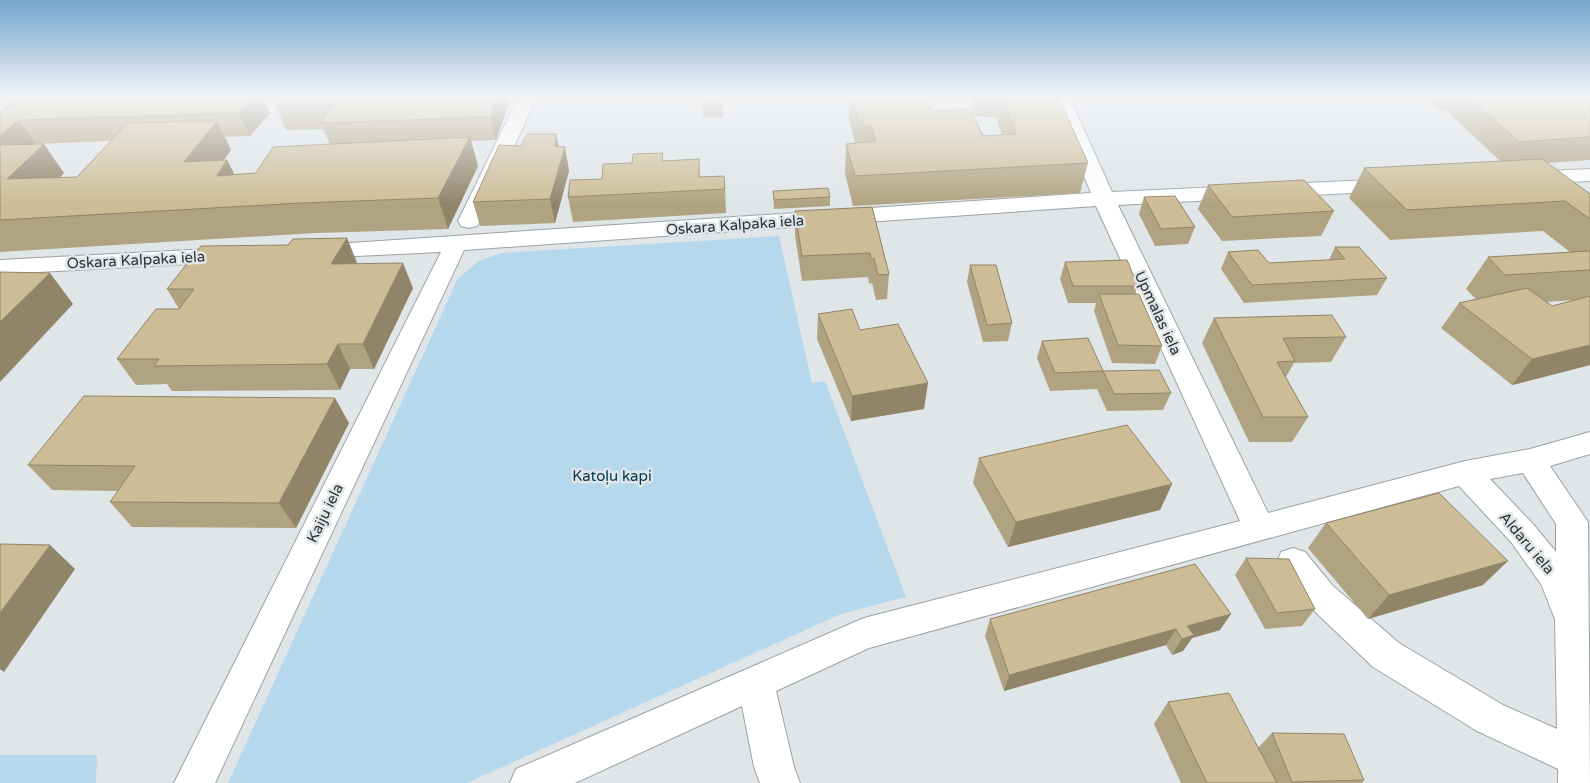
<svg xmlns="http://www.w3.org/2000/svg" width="1590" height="783" font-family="'Varela Round',sans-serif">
<rect width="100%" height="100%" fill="#e0e5e8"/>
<!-- green -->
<path fill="#b5d8ec" d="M 779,236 L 812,383 L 825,381 L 906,597 L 841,614 L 467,783 L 228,783 L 458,278 L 479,261 L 501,253 Z
M 0,755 L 97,755 L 96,783 L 0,783 Z"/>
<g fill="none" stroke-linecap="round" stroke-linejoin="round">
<defs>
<path id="minor" d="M 519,96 L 537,96 L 480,221 L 477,226 L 469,228 L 461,226 L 458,221 Z
M 1051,96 L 1069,96 L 1112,192 L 1391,179 L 1398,181 L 1402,185 L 1398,189 L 1391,191 L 1118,205 L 1268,513 L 1465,461 L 1530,449 L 1590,432 L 1590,454 L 1550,466 L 1588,522 L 1590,783 L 1558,783 L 1558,769 L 1477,731 L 1373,667 L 1309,606 L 1281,572 L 1277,562 L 1281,552 L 1293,548 L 1305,552 L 1333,586 L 1399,643 L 1503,705 L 1557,729 L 1555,619 L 1541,584 L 1511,542 L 1459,486 L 869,648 L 776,691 L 794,767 L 800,783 L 760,783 L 754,767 L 742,706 L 575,783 L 510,783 L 516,769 L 864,618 L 1240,521 L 1096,206 L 464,250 L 215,783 L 174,783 L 441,252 L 314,258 L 306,256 L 302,251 L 306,246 L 1091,193 ZM 1523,473 L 1556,524 L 1556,552 L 1533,524 L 1490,479 Z
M 1590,169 L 1590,181 L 1529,184 L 1522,182 L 1519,178 L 1522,174 L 1529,172 Z
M 228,248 L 236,250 L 240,255 L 236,260 L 228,262 L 0,274 L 0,260 Z"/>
</defs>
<!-- minor casing -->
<use href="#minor" stroke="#9da2a5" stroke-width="2"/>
<!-- minor -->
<use href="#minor" fill="#fff" fill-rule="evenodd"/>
<!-- rail -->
<path stroke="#878a8c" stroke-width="3" stroke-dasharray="2 4" stroke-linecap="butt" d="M 0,101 L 8,96"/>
</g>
<!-- wall -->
<path fill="#b0a381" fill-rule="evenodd" d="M 121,96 L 261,96 L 270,113 L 250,136 L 225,137 L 231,150 L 224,160 L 227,160 L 234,174 L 256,173 L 330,144 L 323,129 L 286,130 L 276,107 L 283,96 L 508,105 L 496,140 L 471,141 L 478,166 L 448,229 L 316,233 L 0,252 L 0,112 ZM 111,141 L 77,177 L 60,177 L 64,173 L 34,144 Z
M 850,96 L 925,96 L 932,111 L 971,112 L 974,96 L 1058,96 L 1088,163 L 1080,193 L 853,206 L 845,173 L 846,144 L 855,143 L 849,119 ZM 972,114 L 979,117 L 996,117 L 1002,135 L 983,136 Z
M 1425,96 L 1590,96 L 1590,160 L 1547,163 L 1590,194 L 1590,365 L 1512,385 L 1441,328 L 1459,303 L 1476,299 L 1466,289 L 1488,257 L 1570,252 L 1543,231 L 1390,240 L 1349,198 L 1364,168 L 1500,161 L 1447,111 L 1439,109 ZM 1573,300 L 1552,306 L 1547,302 Z
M 722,102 L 723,117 L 703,118 L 703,110 Z
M 556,134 L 558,147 L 565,147 L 569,171 L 555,223 L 480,226 L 473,202 Z
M 663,153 L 663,161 L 699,159 L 700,177 L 725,189 L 726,213 L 573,222 L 568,197 L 632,163 Z
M 1208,185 L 1334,211 L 1321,236 L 1222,241 L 1198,209 Z
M 773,191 L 830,197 L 830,206 L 774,209 Z
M 1144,197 L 1195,227 L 1188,244 L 1155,246 L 1139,214 Z
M 872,207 L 889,274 L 887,299 L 876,300 L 872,283 L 869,284 L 868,277 L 802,281 L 795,235 L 795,211 Z
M 347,238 L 357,263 L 413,288 L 374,369 L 350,369 L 340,390 L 172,391 L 167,384 L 136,385 L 117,359 L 179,309 L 167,289 L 288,245 Z
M 1335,247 L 1387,278 L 1377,295 L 1244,303 L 1221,269 L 1228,252 L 1269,263 L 1329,260 Z
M 1065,262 L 1138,286 L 1135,294 L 1162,346 L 1155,364 L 1112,363 L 1094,311 L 1096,303 L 1068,303 L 1060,279 Z
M 970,265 L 1012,323 L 1008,341 L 983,342 L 967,282 Z
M 818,314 L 860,330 L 924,409 L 851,421 L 817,339 Z
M 1214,318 L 1346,337 L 1331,362 L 1294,363 L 1286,377 L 1308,417 L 1292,442 L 1249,442 L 1202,343 Z
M 1042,341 L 1103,371 L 1171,393 L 1163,410 L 1107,411 L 1097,389 L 1050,391 L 1037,358 Z
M 349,423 L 296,528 L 132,527 L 110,502 L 118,491 L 52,490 L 28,465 Z
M 979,458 L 1172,484 L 1160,510 L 1008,547 L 973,483 Z
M 1326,523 L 1483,585 L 1368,619 L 1308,548 Z
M 1246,558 L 1315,609 L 1302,626 L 1265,629 L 1235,575 Z
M 990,619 L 1220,630 L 1192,638 L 1183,651 L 1172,655 L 1166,645 L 1004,691 L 985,636 Z
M 1168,702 L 1258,748 L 1272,733 L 1364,780 L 1362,783 L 1181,783 L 1154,724 Z"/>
<!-- shaded-wall -->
<path fill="#908469" d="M 255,96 L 261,96 L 270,113 L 250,136 L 239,113 Z
M 497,96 L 505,96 L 508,105 L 496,140 L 490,117 Z
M 19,120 L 35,143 L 0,172 L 0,135 Z
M 217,121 L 231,150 L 200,192 L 184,162 Z
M 556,134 L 561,157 L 565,147 L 569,171 L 555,223 L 550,199 Z
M 470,137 L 478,166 L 448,229 L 438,198 Z
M 44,144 L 64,173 L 29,209 L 7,179 Z
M 227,160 L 242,189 L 217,176 Z
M 347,238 L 357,263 L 331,264 Z
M 403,263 L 413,288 L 374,369 L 363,344 Z
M 50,273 L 73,304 L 0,382 L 0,322 Z
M 338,344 L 350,369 L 340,390 L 327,364 Z
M 1590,345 L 1590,365 L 1512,385 L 1532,359 Z
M 928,383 L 924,409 L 851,421 L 852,396 Z
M 335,398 L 349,423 L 296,528 L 279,503 Z
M 1172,484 L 1160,510 L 1008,547 L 1016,522 Z
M 50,545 L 75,569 L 4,672 L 0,669 L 0,613 Z
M 1508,561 L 1483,585 L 1368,619 L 1389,595 Z
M 1231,614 L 1220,630 L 1192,638 L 1183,651 L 1172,655 L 1182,639 L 1187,626 Z
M 1176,629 L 1166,645 L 1004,691 L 1009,675 Z"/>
<!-- building -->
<path fill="#cdbd96" stroke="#908469" d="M 121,96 L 255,96 L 239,113 L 19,120 L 0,135 L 0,112 L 16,99 Z
M 283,96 L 497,96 L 490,117 L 321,123 L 332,105 L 276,107 Z
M 851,96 L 925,96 L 932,111 L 970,109 L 983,136 L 1016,134 L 1003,96 L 1058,96 L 1088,163 L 855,176 L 846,144 L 876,141 L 871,126 L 864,126 L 863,120 L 859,120 Z
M 1467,96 L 1590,96 L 1590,137 L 1519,142 Z
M 722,102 L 722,109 L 703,110 L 703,103 Z
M 217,121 L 184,162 L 227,160 L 217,176 L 256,173 L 273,147 L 470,137 L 438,198 L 301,203 L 0,220 L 0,145 L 44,144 L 7,179 L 77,177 L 128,123 Z
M 527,134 L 556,134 L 555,146 L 565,147 L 550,199 L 473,202 L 499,145 L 521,146 Z
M 663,153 L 662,161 L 699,159 L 699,177 L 724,176 L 725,189 L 568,197 L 570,180 L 602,179 L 603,164 L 632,163 L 633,154 Z
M 1542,159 L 1590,194 L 1590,219 L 1565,201 L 1407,210 L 1364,168 Z
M 1304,180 L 1334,211 L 1232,217 L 1208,185 Z
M 828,188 L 830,197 L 774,200 L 773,191 Z
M 1175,196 L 1195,227 L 1161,229 L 1144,197 Z
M 872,207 L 889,274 L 878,275 L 874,258 L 871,259 L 870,253 L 802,256 L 795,211 Z
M 347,238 L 331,264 L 403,263 L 363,344 L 338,344 L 327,364 L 154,366 L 159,359 L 117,359 L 156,309 L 179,309 L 194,289 L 167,289 L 201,246 L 288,245 L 293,239 Z
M 1335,247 L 1359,247 L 1387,278 L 1252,285 L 1228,252 L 1258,250 L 1269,263 L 1345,259 Z
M 1590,251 L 1590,270 L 1505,275 L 1488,257 Z
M 1127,260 L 1138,286 L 1073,286 L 1065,262 Z
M 970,265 L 996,265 L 1012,323 L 987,325 Z
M 0,272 L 50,273 L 0,322 Z
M 1527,288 L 1552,306 L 1590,296 L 1590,345 L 1532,359 L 1459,303 Z
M 1099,294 L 1139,294 L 1162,346 L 1118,345 Z
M 852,309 L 860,330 L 898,324 L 928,383 L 852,396 L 818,314 Z
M 1332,315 L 1346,337 L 1283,338 L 1295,361 L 1277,362 L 1308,417 L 1263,417 L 1214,318 Z
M 1088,338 L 1103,371 L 1055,373 L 1042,341 Z
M 1159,370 L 1171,393 L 1114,394 L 1103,371 Z
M 84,396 L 335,398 L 279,503 L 110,502 L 135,466 L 28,465 Z
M 1127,425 L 1172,484 L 1016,522 L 979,458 Z
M 1439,493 L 1508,561 L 1389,595 L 1326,523 Z
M 0,544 L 50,545 L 0,613 Z
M 1246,558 L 1289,559 L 1315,609 L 1277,613 Z
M 1195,564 L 1231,614 L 1187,626 L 1194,635 L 1182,639 L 1176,629 L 1009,675 L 990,619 Z
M 1229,693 L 1277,783 L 1207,783 L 1168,702 Z
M 1272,733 L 1344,734 L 1364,780 L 1292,782 Z"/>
<!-- sky -->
<linearGradient id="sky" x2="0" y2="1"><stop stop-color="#74a5cd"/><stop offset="0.47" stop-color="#f1f3f5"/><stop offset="1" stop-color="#f1f3f5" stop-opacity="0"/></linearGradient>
<rect width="1590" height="205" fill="url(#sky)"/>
<g text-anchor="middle" stroke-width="5" stroke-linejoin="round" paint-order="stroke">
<!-- street labels -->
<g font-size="15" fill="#313334" stroke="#e0e5e8">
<text transform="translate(735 225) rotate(-4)" y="5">Oskara Kalpaka iela</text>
<text transform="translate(136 260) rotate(-3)" y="5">Oskara Kalpaka iela</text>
<text transform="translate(1158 313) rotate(65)" y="5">Upmalas iela</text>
<text transform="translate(325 513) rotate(-64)" y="5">Kaiju iela</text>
<text transform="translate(1527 543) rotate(50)" y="5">Aldaru iela</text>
</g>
<!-- park labels -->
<g font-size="15" fill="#003850" stroke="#e0e5e8">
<text x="612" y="481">Katoļu kapi</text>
</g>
</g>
</svg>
